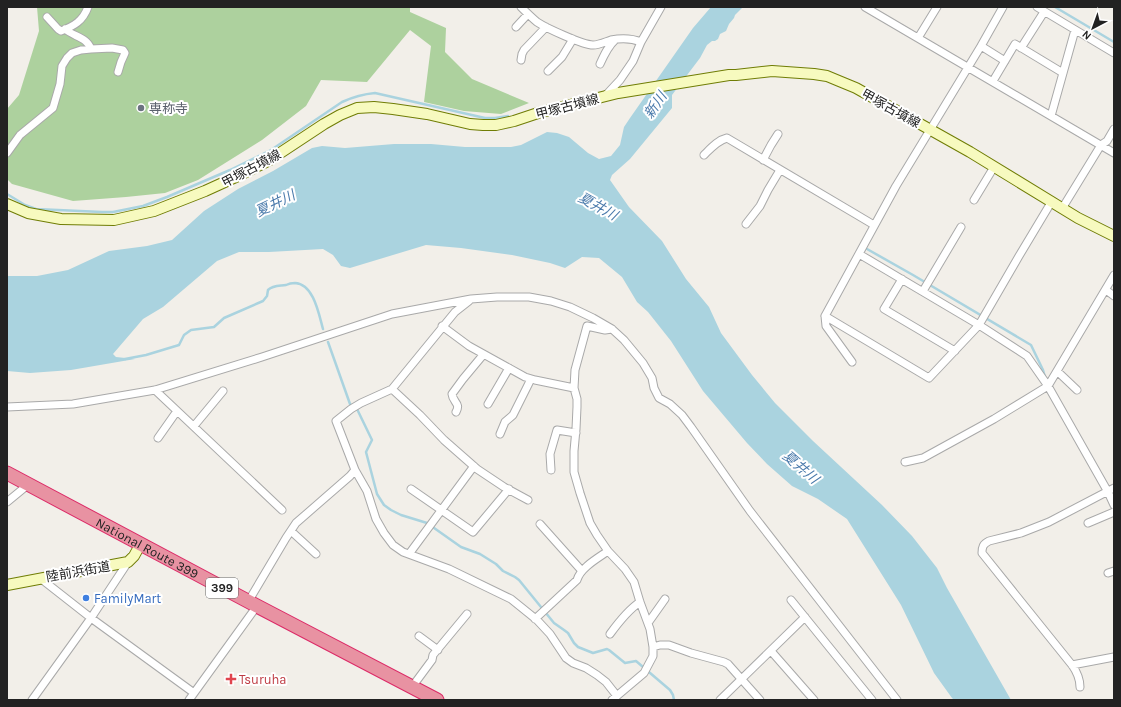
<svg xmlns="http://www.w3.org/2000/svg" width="1121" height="707" font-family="Karla,'Noto Sans JP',sans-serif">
<rect width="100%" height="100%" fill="#f2efe9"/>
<!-- forest -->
<path fill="#add19e" d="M 37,7 L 410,7 L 410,12 L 446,28 L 445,52 L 472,79 L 529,103 L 501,114 L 464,111 L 424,102 L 431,46 L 410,30 L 367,82 L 321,80 L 306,106 L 262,140 L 198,180 L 165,193 L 126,197 L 73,201 L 12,184 L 7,179 L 7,109 L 19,95 L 39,31 Z"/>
<!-- water -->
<path fill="#aad3df" d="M 711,7 L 743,7 L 735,15 L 734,18 L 729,24 L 726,31 L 720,34 L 718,39 L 715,41 L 712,41 L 707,45 L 700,58 L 672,95 L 672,108 L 630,159 L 612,175 L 610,180 L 629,207 L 662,241 L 686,279 L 709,307 L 721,333 L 752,375 L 775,403 L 813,441 L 882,505 L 912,536 L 937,568 L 947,588 L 1011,700 L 954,700 L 952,698 L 934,673 L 901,605 L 847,519 L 818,499 L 792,486 L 767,464 L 747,443 L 703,391 L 671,341 L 648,312 L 637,302 L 622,277 L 599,258 L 582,257 L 565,268 L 550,263 L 512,255 L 461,248 L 426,245 L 350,268 L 341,266 L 333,255 L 323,249 L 269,252 L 239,252 L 217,261 L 163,307 L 143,319 L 113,354 L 116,357 L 135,359 L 71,370 L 30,373 L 7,371 L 7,276 L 37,276 L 68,270 L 109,251 L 147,246 L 172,240 L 204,211 L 238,189 L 273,171 L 312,148 L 322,146 L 345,148 L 394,144 L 431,144 L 465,147 L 511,147 L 521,145 L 547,132 L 557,133 L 569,137 L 588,153 L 599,159 L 611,156 L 620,145 L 624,127 L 630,118 L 693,28 Z"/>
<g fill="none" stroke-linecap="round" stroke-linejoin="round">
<!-- stream -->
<path stroke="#aad3df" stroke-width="2.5" d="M 1055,7 L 1114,42
M 7,194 L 25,205 L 36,209 L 102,212 L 113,212 L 143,206 L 167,197 L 230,170 L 271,150 L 342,102 C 353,97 364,94 375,93 L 485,118 L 495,118 L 508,116
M 867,249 L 913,275 L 1031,345 L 1043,370 L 1045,377
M 328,342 L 350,404 L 357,409 L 372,440 L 366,452 L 377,494 L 384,505 L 391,510 L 401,515 L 427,523 L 461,547 L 480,554 L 496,564 L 503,571 L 515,577 L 519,580 L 554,623 L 564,630 L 568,633 L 574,643 L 578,647 L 593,653 L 607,649 L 609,650 L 625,663 L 636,661 L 670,690 L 673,695 L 674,700
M 125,359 L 146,355 L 179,345 L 184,335 L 191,330 L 214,327 L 224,318 L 263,301 L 267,296 L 268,290 C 273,285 279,286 286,285 C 288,284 292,283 295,283 C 314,284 319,315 323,329"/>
<defs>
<path id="street" d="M 521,7 C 526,12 531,17 537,22 C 546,28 583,45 593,45 C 599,45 605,42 611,40 C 622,38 631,38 641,42
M 865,7 L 1114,153
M 1003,7 L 981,46 L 896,186 L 825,316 L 929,378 L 979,325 L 1019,256 L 1052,201
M 1037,7 L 1114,53
M 47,17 L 58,29 L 61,31 C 74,26 83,21 88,7
M 516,27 L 528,14
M 65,29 C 74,37 87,37 91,49
M 918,38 L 937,7
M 981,46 L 1005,61
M 1021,48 L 1044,12
M 521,60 L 522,54 L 524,50 L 546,27
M 600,64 C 604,55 608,46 615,40
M 548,71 L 562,57 L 573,39
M 993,81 L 1015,44 L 1063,73
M 606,95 L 620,80 L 633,61 L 641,42 L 661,7
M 1051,116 L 1075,30
M 7,153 L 20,135 L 53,108 L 60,84 L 62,66 L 67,58 L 72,53 L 81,50 L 91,49 L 112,48 L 123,50 L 125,53 L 121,62 L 118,72
M 704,155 C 711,148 718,140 727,138 L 874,225
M 763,160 L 771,145 L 778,134
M 974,200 L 994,167
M 1063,207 L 1101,145 L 1107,141 L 1114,129
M 746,224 L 760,206 L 768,190 L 780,170
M 859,254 L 979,325 L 1027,356 L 1048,386 L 1108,492 L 1114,505
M 902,279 L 884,309 L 955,351
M 1106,290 L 1114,296
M 923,291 L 961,227
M 825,316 L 826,326 L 852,362
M 442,326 L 469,346 L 525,377 L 535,380 L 574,388
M 1057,371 L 1077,390
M 392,389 L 420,415 L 444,440 L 477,469 L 504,487 L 528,500
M 155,390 L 282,510
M 488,404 L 509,368
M 7,407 L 73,404 L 155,390 L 262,357 L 392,314 L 471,299 L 497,297 L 529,297 L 551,301 L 570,307 L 593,318 L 612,329 L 624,340 L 643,363 L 652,378 L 654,388 L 659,398 L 670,404 L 682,415 L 691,427 L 750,511 L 897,700
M 456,412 C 461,403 453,403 452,394 L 463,379 L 483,355
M 194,426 L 223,391
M 500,434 L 505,422 L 513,415 L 531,379
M 158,438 L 177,411
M 905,462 L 923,458 L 994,419 L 1048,386 L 1114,275
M 355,470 L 367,491 L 376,519 L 384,533 L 393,545 L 403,552 L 449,569 L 511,599 L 537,620 L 550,634 L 566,658 L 573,663 L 586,668 L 597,675 L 606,682 L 617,696
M 551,470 L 550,454 L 557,430 L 576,433
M 411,489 L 473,532 L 509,489
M 7,502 L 24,488 L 28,482
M 1088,523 L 1114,512
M 540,524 L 582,571
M 291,531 L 316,554
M 409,554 L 474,466
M 1108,573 L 1114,571
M 40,578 L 91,618 L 194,693
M 791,600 L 872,700
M 248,602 L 286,538 L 296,523 L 350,476 L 355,470 L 336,421 L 351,409 L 361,403 L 392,389 L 455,312 L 469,301
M 535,619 L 577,580 C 580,568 598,558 608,551
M 648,623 L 665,599
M 610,634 C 618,623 628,610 640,602
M 419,636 L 438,650
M 653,647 L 660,645 L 669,645 L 691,653 L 724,662 L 728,664 L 760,700
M 771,651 L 814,700
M 1072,665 L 1114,657
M 412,687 L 432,660 L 433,655 L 467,614
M 1080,687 C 1080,678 1077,672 1072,665 L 982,553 C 982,547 983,544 989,541 L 1021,533 L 1049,522 L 1114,488
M 32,700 L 91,618 L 128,562
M 189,700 L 257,606
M 612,700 L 644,673 L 653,656 L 653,647 L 650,629 L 640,602 L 634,582 L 625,569 L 608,551 L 597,535 L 590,523 L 580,493 L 574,472 L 574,451 L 576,429 L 577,407 L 577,399 L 574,388 L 575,370 L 587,326 L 605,330 L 612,329
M 720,700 L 805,617"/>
<path id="secondary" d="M 7,204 L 28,213 L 61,219 L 114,220 L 154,211 L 205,191 L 238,176 L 268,161 L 324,124 L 340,115 L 357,108 L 374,107 L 393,109 L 427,114 L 470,124 L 483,125 L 496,125 L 514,121 L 538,113 L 618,93 L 729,75 L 736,75 L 772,71 L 814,74 L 827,76 L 839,81 L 856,88 L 970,152 L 1078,218 L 1114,236
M 7,585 L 128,562 L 134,556 L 140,545"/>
<g id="highway">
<path id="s1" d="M 7,473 L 257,606 L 437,700"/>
</g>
</defs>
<!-- street casing -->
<use href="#street" stroke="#a9a9a9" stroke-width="9"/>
<!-- secondary casing -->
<use href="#secondary" stroke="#707d05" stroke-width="12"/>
<!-- highway casing -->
<use href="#highway" stroke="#dc2a67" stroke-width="15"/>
<!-- street -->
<use href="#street" stroke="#fff" stroke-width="7"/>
<!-- secondary -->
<use href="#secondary" stroke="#f7fabf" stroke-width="10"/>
<!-- highway -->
<use href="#highway" stroke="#e892a2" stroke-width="13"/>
</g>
<!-- markers -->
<circle fill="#6b7280" stroke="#fff" stroke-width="1.5" cx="141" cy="108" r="4"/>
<circle fill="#3f7fe0" stroke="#fff" stroke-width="1.5" cx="86" cy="598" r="4"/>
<path fill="#e0444e" stroke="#fff" stroke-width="1.5" d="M229 673h4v4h4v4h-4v4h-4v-4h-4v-4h4z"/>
<g text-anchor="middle" stroke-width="4" stroke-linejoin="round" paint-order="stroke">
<!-- shield labels -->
<rect fill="#fff" stroke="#646464" stroke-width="1" x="206" y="578" width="32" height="20" rx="3"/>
<g font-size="12" font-weight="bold" fill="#222">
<text x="222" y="592">399</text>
</g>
<!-- street labels -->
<g font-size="13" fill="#222" stroke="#fff">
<text transform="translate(567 106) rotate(-15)" y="5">甲塚古墳線</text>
<text transform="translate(891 108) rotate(29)" y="5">甲塚古墳線</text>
<text transform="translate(251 168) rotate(-28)" y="5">甲塚古墳線</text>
<text dy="5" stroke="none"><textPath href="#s1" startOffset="159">National Route 399</textPath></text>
<text transform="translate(78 571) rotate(-10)" y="5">陸前浜街道</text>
</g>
<!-- worship labels -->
<g font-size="13" fill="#5b616d" stroke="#fff" text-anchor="start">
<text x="149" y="113">専称寺</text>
</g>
<!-- shop labels -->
<g font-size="13" fill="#366cbe" stroke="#fff" text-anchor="start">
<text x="94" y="603">FamilyMart</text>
</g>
<!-- health labels -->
<g font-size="13" fill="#be3a42" stroke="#fff" text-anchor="start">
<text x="239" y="684">Tsuruha</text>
</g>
<!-- water labels -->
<g font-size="14" font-style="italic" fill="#4a7aab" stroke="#fff">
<text transform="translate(655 105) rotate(-56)" y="5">新川</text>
<text transform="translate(275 203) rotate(-26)" y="5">夏井川</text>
<text transform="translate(598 206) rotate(29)" y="5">夏井川</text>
<text transform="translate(801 467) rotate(41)" y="5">夏井川</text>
</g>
</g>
<!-- border -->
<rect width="1121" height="707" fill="none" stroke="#222222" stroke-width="16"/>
<!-- north arrow -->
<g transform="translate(1093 28) rotate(221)" stroke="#ffffff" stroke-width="3" paint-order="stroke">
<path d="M0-3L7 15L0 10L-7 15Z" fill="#222222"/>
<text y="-6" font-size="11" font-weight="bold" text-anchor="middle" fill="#222222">N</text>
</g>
</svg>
